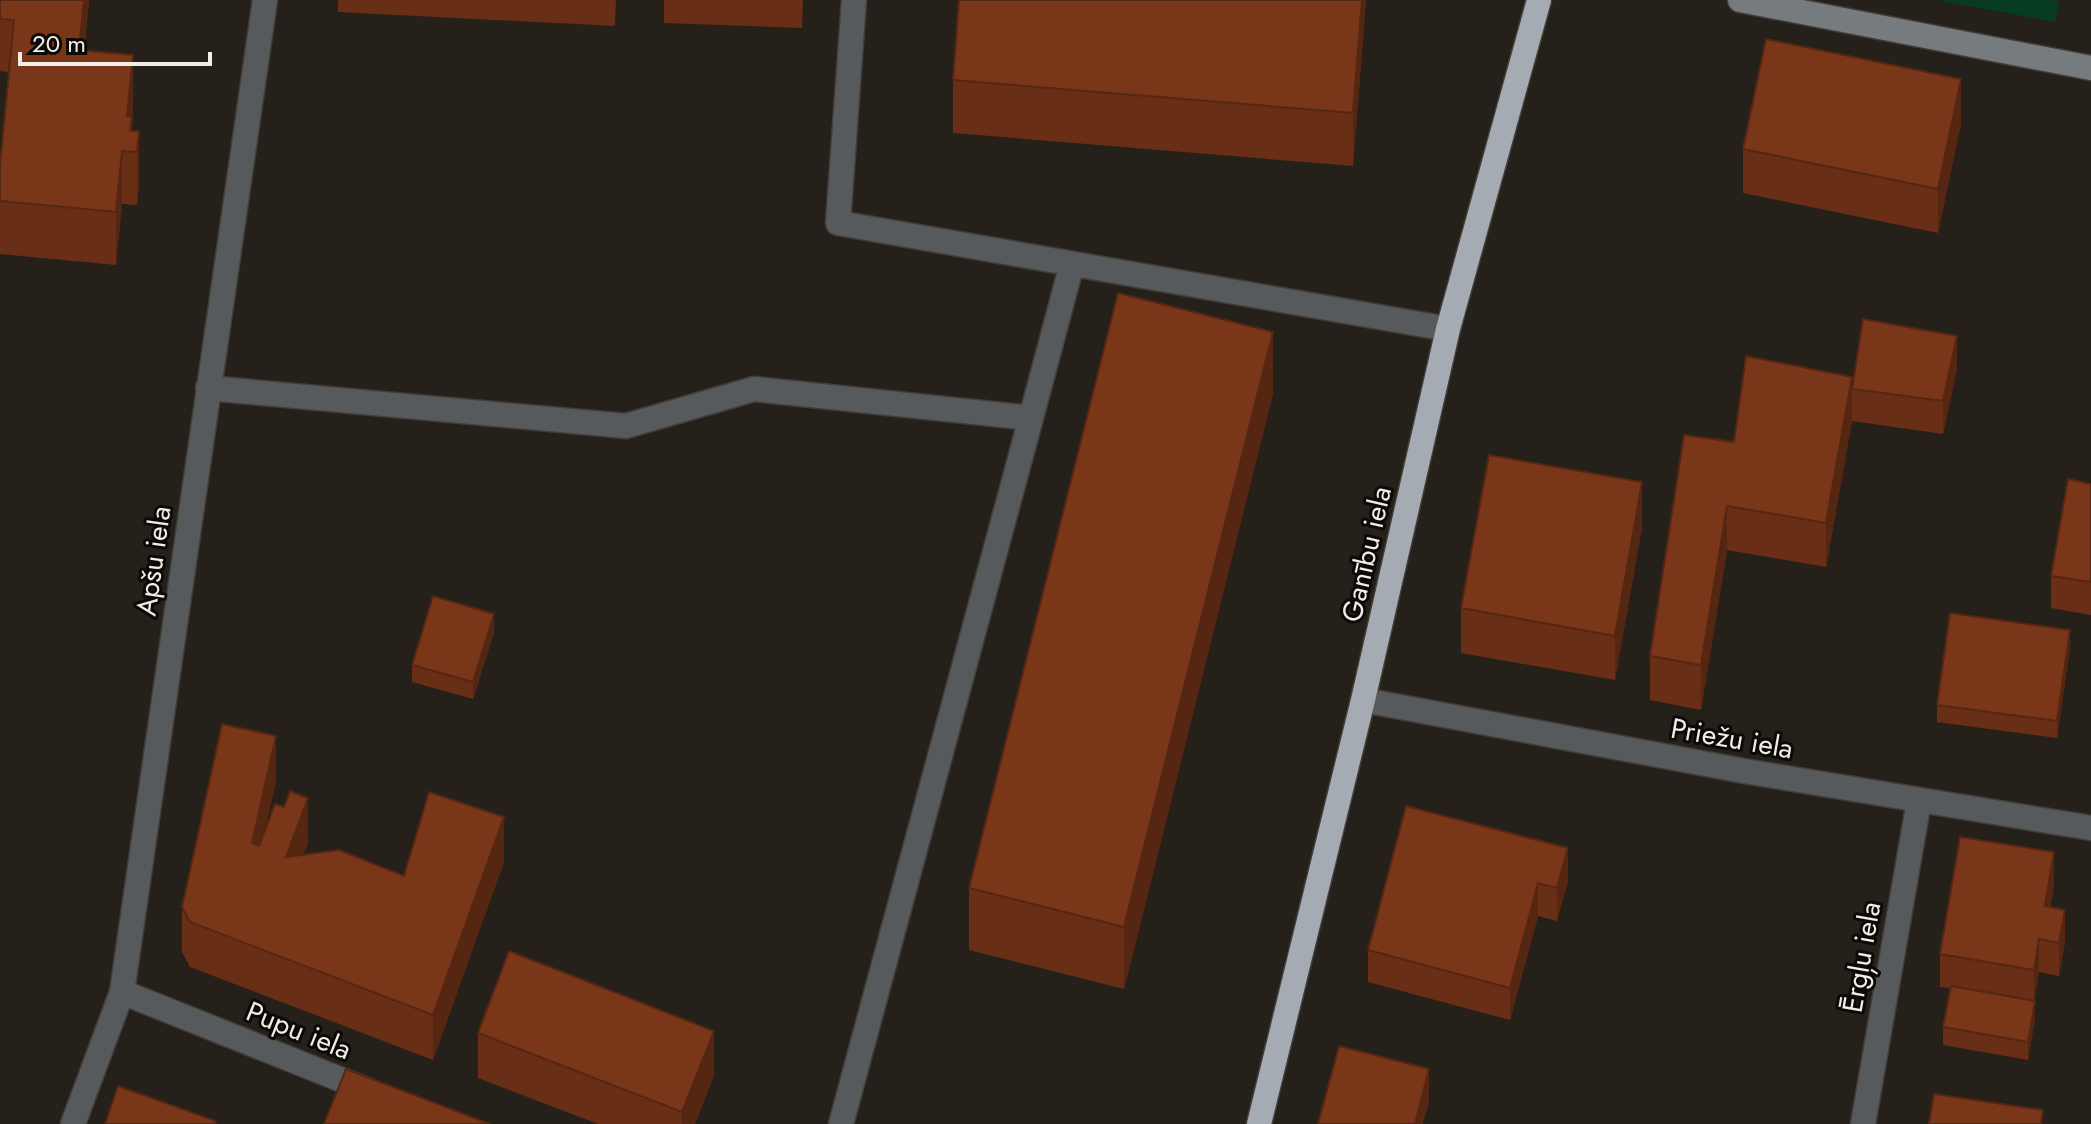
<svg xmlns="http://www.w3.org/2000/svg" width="2091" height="1124" font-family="Jost,sans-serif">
<rect width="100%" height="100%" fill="#25201a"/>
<!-- green -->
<path fill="#083c20" d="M 1937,0 L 2050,0 L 2060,2 L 2055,22 Z"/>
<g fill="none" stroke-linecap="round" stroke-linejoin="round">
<defs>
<path id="lane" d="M 854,0 L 838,223 L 1448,329
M 208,388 L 626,426 L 754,389 L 1031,418 L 841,1124
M 1031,418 L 1072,264"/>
<path id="street" d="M 1363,700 L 1744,771 L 2091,828
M 122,992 L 372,1092
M 73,1124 L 122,992 L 265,0
M 1863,1124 L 1919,801"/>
<path id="secondary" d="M 1740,0 L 2091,68"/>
<path id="highway" d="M 1259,1124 L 1363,700 L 1448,329 L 1539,0"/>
</defs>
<!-- lane casing -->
<use href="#lane" stroke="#423d37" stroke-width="27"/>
<!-- street casing -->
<use href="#street" stroke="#423d37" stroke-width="27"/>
<!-- secondary casing -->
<use href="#secondary" stroke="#423d37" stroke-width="27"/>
<!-- highway casing -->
<use href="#highway" stroke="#423d37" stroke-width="27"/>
<!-- lane -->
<use href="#lane" stroke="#575a5d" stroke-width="24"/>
<!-- street -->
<use href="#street" stroke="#575a5d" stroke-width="24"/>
<!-- secondary -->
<use href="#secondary" stroke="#767b80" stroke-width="24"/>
<!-- highway -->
<use href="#highway" stroke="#a4abb2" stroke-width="24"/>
</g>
<!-- wall -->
<path fill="#692e16" d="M 0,0 L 89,0 L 84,50 L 133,108 L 132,131 L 139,131 L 139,184 L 137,205 L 122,204 L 116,265 L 0,254 L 0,165 L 9,72 L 0,71 Z
M 338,0 L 616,0 L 615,26 L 338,12 Z
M 664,0 L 803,0 L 802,28 L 664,23 Z
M 1366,0 L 1353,166 L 953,133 L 953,80 Z
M 1961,123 L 1938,233 L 1743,193 L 1743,149 Z
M 1957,369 L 1943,434 L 1852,421 L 1826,567 L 1727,550 L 1701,710 L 1650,700 L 1650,656 L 1734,442 L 1852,388 Z
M 1273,394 L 1124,989 L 969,950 L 969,888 Z
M 2091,484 L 2091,615 L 2051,608 L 2051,576 Z
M 1642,527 L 1615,680 L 1461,653 L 1461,608 Z
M 494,632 L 473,699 L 412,682 L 412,665 Z
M 2070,647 L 2057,738 L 1937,722 L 1937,705 Z
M 276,781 L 265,830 L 308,843 L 303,854 L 404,876 L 504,862 L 433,1060 L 190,967 L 182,952 L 182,907 Z
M 1406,806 L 1568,881 L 1557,921 L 1538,916 L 1510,1020 L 1368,982 L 1368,950 Z
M 2054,885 L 2050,907 L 2065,942 L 2059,976 L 2039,972 L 2034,1001 L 2035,1018 L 2028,1060 L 1943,1045 L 1943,1027 L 1950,988 L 1940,987 L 1940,954 Z
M 478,1033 L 714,1075 L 695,1124 L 598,1124 L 478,1078 Z"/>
<!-- shaded-wall -->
<path fill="#552612" d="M 84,0 L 89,0 L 79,102 L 79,50 Z
M 1362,0 L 1366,0 L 1353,166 L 1353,113 Z
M 133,55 L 133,108 L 131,126 L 132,116 L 132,152 L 127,116 Z
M 1961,79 L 1961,123 L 1938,233 L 1938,189 Z
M 139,131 L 139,184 L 137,205 L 137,152 Z
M 122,151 L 122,204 L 116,265 L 116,212 Z
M 1273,332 L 1273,394 L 1124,989 L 1124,927 Z
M 1957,336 L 1957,369 L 1943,434 L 1943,401 Z
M 1852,377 L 1852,421 L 1826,567 L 1826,523 Z
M 1642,482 L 1642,527 L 1615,680 L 1615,636 Z
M 1727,506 L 1727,550 L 1701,710 L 1701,665 Z
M 494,614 L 494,632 L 473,699 L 473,682 Z
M 2070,630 L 2070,647 L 2057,738 L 2057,721 Z
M 276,736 L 276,781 L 252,887 L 252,843 Z
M 308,798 L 308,843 L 286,901 L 286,857 Z
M 504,817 L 504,862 L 433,1060 L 433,1015 Z
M 1568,848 L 1568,881 L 1557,921 L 1557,888 Z
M 2054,852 L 2054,885 L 2045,939 L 2045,906 Z
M 1538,883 L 1538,916 L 1510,1020 L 1510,988 Z
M 2065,910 L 2065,942 L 2059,976 L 2059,943 Z
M 2039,939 L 2039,972 L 2034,1002 L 2034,970 Z
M 2035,1001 L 2035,1018 L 2028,1060 L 2028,1042 Z
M 714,1031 L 714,1075 L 695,1124 L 682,1124 L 682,1112 Z
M 1429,1069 L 1429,1102 L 1423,1124 L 1415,1124 Z"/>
<!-- building -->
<path fill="#7a3619" stroke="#552612" stroke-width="2" d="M 0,0 L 84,0 L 79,50 L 133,55 L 127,116 L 132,116 L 130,131 L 139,131 L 137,152 L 122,151 L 116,212 L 0,201 L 0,165 L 14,20 L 0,19 Z
M 959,0 L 1362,0 L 1353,113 L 953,80 Z
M 1766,39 L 1961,79 L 1938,189 L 1743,149 Z
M 1118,293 L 1273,332 L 1124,927 L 969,888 Z
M 1863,319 L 1957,336 L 1943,401 L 1852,389 Z
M 1746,356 L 1852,377 L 1826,523 L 1727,506 L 1701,665 L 1650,656 L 1684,435 L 1734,442 Z
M 1489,455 L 1642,482 L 1615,636 L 1461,608 Z
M 2068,479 L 2091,484 L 2091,582 L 2051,576 Z
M 433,596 L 494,614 L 473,682 L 412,665 Z
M 1950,613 L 2070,630 L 2057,721 L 1937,705 Z
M 222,724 L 276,736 L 252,843 L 259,846 L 275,804 L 284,807 L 290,791 L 308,798 L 286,857 L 339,850 L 404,876 L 429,792 L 504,817 L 433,1015 L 190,922 L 182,907 Z
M 1406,806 L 1568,848 L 1557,888 L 1538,883 L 1510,988 L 1368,950 Z
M 1960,837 L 2054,852 L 2045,906 L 2065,910 L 2059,943 L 2039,939 L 2034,970 L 1940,954 Z
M 509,951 L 714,1031 L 682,1112 L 478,1033 Z
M 1951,986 L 2035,1001 L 2028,1042 L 1943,1027 Z
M 1339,1046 L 1429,1069 L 1415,1124 L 1318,1124 Z
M 346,1069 L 490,1124 L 324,1124 Z
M 118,1086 L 216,1121 L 215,1124 L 105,1124 Z
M 1934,1094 L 2043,1110 L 2041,1124 L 1929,1124 Z"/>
<g text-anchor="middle" stroke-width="6" stroke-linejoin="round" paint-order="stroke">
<!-- street labels -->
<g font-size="28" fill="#f1ede9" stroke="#0c0a07">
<text transform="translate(1366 554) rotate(-77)" y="10">Ganību iela</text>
<text transform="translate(153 561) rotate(-82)" y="10">Apšu iela</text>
<text transform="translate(1732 738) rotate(10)" y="10">Priežu iela</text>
<text transform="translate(1861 957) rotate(-80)" y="10">Ērgļu iela</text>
<text transform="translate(299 1030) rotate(22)" y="10">Pupu iela</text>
</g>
</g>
<!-- scale -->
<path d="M20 52v12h190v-12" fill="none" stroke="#f1ede9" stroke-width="4"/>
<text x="32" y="52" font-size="24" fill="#f1ede9" stroke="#0c0a07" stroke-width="6" paint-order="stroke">20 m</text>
</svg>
